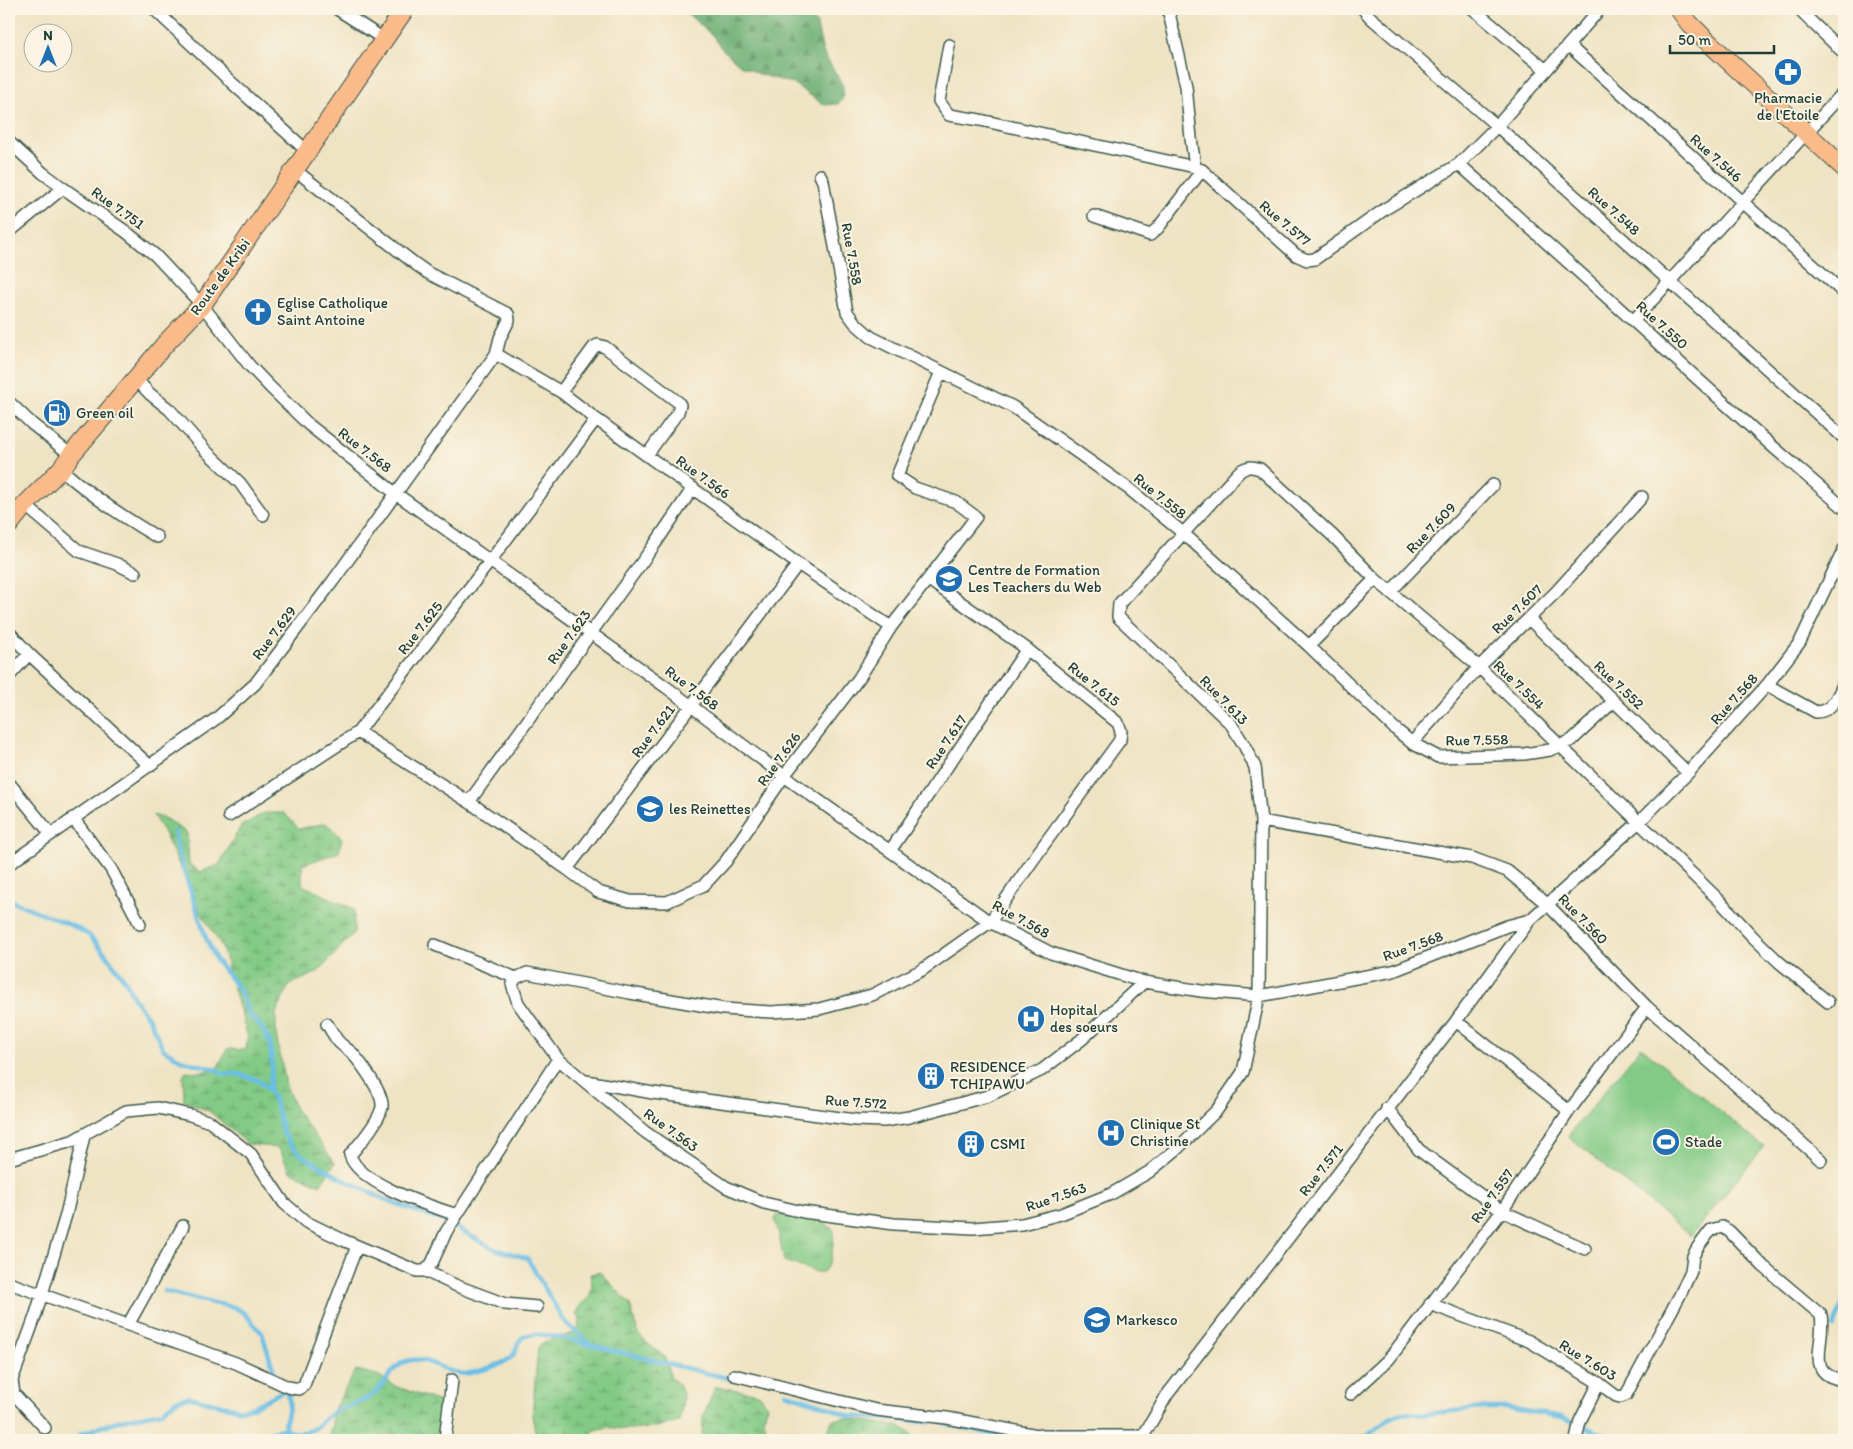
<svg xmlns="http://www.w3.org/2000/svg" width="1853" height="1449" font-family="Itim,sans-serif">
<defs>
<pattern id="grass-tufts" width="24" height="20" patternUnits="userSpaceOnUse" patternTransform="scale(1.25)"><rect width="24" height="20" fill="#83ca86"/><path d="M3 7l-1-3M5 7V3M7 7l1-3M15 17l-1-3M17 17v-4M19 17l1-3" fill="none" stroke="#6ba56e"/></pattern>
<pattern id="forest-firs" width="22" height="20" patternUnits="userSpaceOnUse" patternTransform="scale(1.25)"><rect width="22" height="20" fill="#6aae73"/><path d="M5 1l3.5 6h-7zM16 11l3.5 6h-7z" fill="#578f5f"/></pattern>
<pattern id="wetland-marsh" width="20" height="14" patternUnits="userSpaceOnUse" patternTransform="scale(1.25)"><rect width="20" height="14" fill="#83ca86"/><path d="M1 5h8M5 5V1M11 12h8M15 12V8" fill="none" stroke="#6ba56e"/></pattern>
</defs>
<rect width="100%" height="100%" fill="#fcf5e5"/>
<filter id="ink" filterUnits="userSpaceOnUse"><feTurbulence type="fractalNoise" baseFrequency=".02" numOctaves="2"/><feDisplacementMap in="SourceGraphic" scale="10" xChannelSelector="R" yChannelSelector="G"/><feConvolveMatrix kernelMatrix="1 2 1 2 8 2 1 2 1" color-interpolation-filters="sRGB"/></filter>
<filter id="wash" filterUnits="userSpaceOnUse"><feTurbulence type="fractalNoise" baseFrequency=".0096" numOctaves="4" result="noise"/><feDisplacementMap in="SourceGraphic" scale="20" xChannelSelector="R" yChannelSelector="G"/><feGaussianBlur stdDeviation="1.12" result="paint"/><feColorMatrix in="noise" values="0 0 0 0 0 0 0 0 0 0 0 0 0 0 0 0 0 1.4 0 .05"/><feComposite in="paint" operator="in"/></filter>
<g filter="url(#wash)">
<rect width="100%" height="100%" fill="#eee3c3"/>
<!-- grass -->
<path fill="url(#grass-tufts)" stroke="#51845d" d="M 778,1215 L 823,1222 L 833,1229 C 834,1243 833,1262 823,1272 L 816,1272 L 784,1261 L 777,1226 L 774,1220 Z"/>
<!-- forest -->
<path fill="url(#forest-firs)" stroke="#447654" d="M 682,9 L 808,9 L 817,25 L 823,52 L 843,86 L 843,98 L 838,104 L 824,105 L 794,84 L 759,74 L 740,65 L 721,48 L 713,36 Z"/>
<!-- wetland -->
<path fill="url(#wetland-marsh)" stroke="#51845d" d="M 264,813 L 284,813 L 299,829 L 326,823 L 342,838 L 339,852 L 302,865 L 302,885 L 354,909 L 354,933 L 318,972 L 289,985 L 276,1014 L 276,1034 L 286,1085 L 295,1109 L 335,1163 L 320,1185 L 290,1171 L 279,1148 L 248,1144 L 209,1111 L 184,1101 L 183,1076 L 186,1071 L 199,1072 L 217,1069 L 227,1049 L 246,1050 L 248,1038 L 222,947 L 195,903 L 194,896 L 163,831 L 153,815 L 166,819 L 187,833 L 189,864 L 200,872 L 219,865 L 241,826 Z
M 600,1272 L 630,1304 L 636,1327 L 642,1339 L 665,1357 L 671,1378 C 689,1390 682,1402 679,1421 C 665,1426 648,1429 632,1429 C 615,1430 611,1424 593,1431 L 588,1440 L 537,1440 L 532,1416 L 538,1347 L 547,1341 L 577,1332 L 580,1319 L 576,1315 L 581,1304 L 589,1298 L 592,1287 L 590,1274 Z
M 356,1370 L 377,1375 L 397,1387 L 443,1403 L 440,1420 L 439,1440 L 327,1440 L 332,1426 L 332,1413 Z
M 715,1387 C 720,1387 757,1393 760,1395 C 763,1398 765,1403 767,1406 L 764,1419 L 766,1437 L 764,1440 L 711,1440 L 702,1437 L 703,1417 Z
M 844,1418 L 902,1427 L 912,1435 L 911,1440 L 825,1440 L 832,1420 Z"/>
<!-- park -->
<path fill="#83ca86" stroke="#51845d" d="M 1641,1047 L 1764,1147 L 1691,1236 L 1568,1136 Z"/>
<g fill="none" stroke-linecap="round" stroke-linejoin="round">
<!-- stream -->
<path stroke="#69bee5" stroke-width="4.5" d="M 174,832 L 178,851 L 187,880 L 206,938 L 216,960 L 239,989 L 250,1016 L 260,1025 L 270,1043 L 272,1064 L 269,1090
M 9,900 L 73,926 L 89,935 L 105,953 L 126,982 L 135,1000 L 149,1019 L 164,1050 L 184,1061 L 215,1069 L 224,1074 L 238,1074 L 257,1080 L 269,1090 L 275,1102 L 283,1133 L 291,1145 L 304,1157 L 345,1180 L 386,1200 L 448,1223 L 494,1249 L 527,1258 L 564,1321 L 591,1345 L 735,1380
M 164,1291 L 208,1302 L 234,1307 L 244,1313 L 262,1333 L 274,1372 L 278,1379
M 1834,1327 L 1844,1300
M 285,1390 C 295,1402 285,1414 285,1428
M 786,1393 L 828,1407 L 849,1416 L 929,1422
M 942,1423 L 1021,1440
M 80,1434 L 121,1420 L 162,1412 L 177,1400 L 189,1397 L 241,1410 L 253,1407 L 285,1390
M 250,1440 L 285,1428 L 287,1431 C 295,1433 305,1433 313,1429 C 320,1425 326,1416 334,1412 C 346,1405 364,1403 375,1393 C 386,1383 392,1366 407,1361 C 429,1354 448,1378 470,1373 C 480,1371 510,1363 514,1354 C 517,1348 517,1341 523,1337 C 535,1329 576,1341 590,1345
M 1360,1440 L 1390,1418 L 1401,1413 L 1425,1414 L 1482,1408 L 1507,1408 L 1562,1417 L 1616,1440"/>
</g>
</g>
<g filter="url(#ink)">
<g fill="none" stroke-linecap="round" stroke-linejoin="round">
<defs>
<path id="minor" d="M 154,9 L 231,82 L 308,152
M 337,9 L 385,40
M 1168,9 L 1186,86 L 1191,138 L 1195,167
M 1363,9 L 1370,17 L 1497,126 L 1844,438
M 1473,9 L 1546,70
M 1798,9 L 1844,53
M 949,45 L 939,101 L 949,115 L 980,120 L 1195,167 L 1202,170 L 1296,255 L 1307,260 L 1315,259 L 1385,209 L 1459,164 L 1497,126 L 1600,9
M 1568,45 L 1844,293
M 9,142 L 43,173 L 63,188
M 1459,164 L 1771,445 L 1844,508
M 820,175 L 823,181 L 847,312 L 855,323 L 871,337 L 1013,407 L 1129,489 L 1183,533 L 1309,646 L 1394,728 L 1412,743 L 1438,757 L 1524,754 L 1550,750 L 1572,740 L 1614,701
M 1094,216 L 1150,235 L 1158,228 L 1202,170
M 9,232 L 63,188 L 125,231 L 155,255 L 202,305 L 249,365 L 270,387 L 309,425 L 395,493 L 666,687 L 784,776 L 890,851 L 990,922 L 1051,953 L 1144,982 L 1201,991 L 1259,996 L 1393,971 L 1507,926 L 1530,920 L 1639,822 L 1688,773 L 1767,685 L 1800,642 L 1844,549
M 1634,320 L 1844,92
M 496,354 L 561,392 L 596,419 L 798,564 L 891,627
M 136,379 L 150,394 L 170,410 L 206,451 L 240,483 L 263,515
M 561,392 L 594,347 L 598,345 L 605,347 L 678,402 L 680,405 L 678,412 L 647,455
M 9,402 L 32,424 L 71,455
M 61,469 C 91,496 123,517 157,537
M 25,505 L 79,551 L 117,564 L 135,573
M 929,580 L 1027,649 L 1118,723 L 1121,731 L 1120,740 L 1040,850 L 990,922 L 922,970 L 872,995 L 819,1009 L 771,1012 L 724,1009 L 630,993 L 527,973 L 516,978 L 512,984 L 518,1003 L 558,1059 L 645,1132 L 726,1187 L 764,1203 L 803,1212 L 894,1224 L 973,1228 L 1022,1224 L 1061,1214 L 1111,1194 L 1149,1172 L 1177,1149 L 1217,1110 L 1243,1072 L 1259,996 L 1261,821 L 1255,767 L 1244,745 L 1231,724 L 1118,617 L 1119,604 L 1239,472 C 1247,466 1251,466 1260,469 L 1333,536 L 1375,579 L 1479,667 L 1720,901 L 1752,936 L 1779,962 L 1828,1002
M 1390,592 L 1493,485
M 1529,619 L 1688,773
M 9,632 L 29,654 L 150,766
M 1309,646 L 1375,579
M 9,676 L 29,654
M 1767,685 L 1816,712 C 1832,712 1839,695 1844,682
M 358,732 L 469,802 L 567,869 L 598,892 L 630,901 L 667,902 L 704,885 L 726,861 L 784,776 L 859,678 L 891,627 L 976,517 L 956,502 L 915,488 L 897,476 L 941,372
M 1412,743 L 1479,667 L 1556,592 L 1642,497
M 9,783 L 50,833
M 469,802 L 655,544 L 693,488
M 229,816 L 358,732 L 491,560 L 596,419
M 73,818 L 111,869 L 140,924
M 1261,821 L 1472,858 L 1507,871 L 1547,904 L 1647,1007 L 1821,1160
M 890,851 L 1027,649
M 9,864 L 217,718 L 255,684 L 333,581 L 496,354 L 500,338 L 509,320 L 508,314 L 428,273 L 414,263 L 295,170
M 567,869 L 751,627 L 798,564
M 435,945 L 516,978
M 1456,1021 L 1569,1111
M 327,1024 C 331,1030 334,1036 338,1041 C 342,1046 348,1049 352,1053 C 361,1063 384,1094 382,1107 C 379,1122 360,1143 350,1155 C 358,1184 430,1206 457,1215
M 586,1081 L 653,1093 L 856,1120 L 884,1121 L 909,1117 L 988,1096 L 1042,1070 L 1081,1040 L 1144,982
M 1387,1108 L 1419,1150 L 1502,1211 L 1585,1249
M 9,1159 L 72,1141 L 126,1111 L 158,1108 L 190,1115 L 210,1122 L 251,1154 L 284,1203 L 306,1222 L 343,1240 L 417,1271 L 425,1271 L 457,1286 L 505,1304 L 537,1307
M 425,1271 L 432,1263 L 446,1232 L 457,1215 L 558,1059
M 9,1283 L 236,1363 L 288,1387 L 299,1389 L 304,1385 L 357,1246
M 1430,1304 L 1529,1341 L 1599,1383 L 1616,1396 L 1620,1397 L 1626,1395 L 1680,1295 L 1691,1271 L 1693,1256 L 1698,1247 L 1711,1230 L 1722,1227 L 1729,1231 L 1763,1266 L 1821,1315 C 1826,1344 1803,1375 1844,1380
M 128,1325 L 183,1226
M 734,1375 L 876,1410 L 947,1418 L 1043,1436 L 1143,1436
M 1351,1394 L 1389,1359 L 1502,1211 L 1569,1111 L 1647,1007
M 45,1428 L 14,1394 L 12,1380 L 35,1317 L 66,1215 L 84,1136
M 445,1440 L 452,1380
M 1141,1440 L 1167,1395 L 1456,1021 L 1530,920
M 1576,1440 L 1580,1421 L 1599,1383"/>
<path id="primary" d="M 1679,9 L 1689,23 L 1704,38 L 1844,168
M 9,525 L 25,505 L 61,469 L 71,455 L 166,343 L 202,305 L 405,9"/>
</defs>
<!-- minor casing -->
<use href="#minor" stroke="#3e5649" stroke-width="14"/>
<!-- primary casing -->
<use href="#primary" stroke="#3e5649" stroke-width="20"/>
<!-- minor -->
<use href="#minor" stroke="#fff" stroke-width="11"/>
<!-- primary -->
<use href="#primary" stroke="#fabb8b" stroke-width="18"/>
</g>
</g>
<!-- icons -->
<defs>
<symbol id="pharmacy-disc" viewBox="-11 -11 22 22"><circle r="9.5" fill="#1f6fb2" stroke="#fcf5e5"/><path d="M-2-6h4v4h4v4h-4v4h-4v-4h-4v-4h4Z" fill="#fff"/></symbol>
<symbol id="church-disc" viewBox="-11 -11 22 22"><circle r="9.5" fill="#1f6fb2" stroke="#fcf5e5"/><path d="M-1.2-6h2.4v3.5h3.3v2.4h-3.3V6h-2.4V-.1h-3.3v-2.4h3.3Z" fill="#fff"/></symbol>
<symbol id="fuel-disc" viewBox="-11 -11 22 22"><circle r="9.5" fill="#1f6fb2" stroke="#fcf5e5"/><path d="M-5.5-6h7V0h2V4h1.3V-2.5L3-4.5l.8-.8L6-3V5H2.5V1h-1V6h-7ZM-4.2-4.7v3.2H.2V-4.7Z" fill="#fff"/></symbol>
<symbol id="university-disc" viewBox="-11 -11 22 22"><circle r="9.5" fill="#1f6fb2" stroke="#fcf5e5"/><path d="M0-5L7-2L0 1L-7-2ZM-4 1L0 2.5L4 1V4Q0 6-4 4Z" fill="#fff"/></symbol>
<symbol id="school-disc" viewBox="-11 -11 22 22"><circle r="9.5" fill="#1f6fb2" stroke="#fcf5e5"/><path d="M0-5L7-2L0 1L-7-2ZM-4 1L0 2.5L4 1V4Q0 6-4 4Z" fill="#fff"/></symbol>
<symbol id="hospital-disc" viewBox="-11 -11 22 22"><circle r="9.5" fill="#1f6fb2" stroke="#fcf5e5"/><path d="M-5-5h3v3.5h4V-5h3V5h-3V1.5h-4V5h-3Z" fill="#fff"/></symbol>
<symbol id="building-disc" viewBox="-11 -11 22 22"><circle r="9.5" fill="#1f6fb2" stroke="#fcf5e5"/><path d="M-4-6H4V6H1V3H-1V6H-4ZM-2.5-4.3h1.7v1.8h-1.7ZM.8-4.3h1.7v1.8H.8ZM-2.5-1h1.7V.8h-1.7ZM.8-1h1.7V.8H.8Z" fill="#fff"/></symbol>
<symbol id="stadium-disc" viewBox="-11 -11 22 22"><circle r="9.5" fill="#1f6fb2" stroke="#fcf5e5"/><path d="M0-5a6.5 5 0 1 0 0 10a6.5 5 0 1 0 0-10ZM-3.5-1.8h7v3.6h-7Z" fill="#fff"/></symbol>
</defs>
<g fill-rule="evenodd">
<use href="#pharmacy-disc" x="1772" y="56" width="32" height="32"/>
<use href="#church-disc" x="242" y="296" width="32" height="32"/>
<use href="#fuel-disc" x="41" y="397" width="32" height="32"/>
<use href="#university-disc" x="933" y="563" width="32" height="32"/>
<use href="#school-disc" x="634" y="793" width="32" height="32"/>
<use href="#hospital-disc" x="1015" y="1003" width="32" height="32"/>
<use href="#building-disc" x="915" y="1060" width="32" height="32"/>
<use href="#hospital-disc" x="1095" y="1117" width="32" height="32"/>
<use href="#stadium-disc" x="1650" y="1126" width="32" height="32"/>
<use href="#building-disc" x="955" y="1128" width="32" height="32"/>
<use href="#school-disc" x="1081" y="1304" width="32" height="32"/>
</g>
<g text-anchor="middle" stroke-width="4" stroke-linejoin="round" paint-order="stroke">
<!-- poi labels -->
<g font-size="15" fill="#1f3d34" stroke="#fcf5e5" text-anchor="start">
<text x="1788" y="103" text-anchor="middle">Pharmacie<tspan x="1788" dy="17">de l'Etoile</tspan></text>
<text x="277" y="308">Eglise Catholique<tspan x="277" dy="17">Saint Antoine</tspan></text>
<text x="76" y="418">Green oil</text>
<text x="968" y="575">Centre de Formation<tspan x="968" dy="17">Les Teachers du Web</tspan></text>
<text x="669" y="814">les Reinettes</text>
<text x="1050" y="1015">Hopital<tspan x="1050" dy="17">des soeurs</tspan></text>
<text x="950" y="1072">RESIDENCE<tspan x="950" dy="17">TCHIPAWU</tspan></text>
<text x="1130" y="1129">Clinique St<tspan x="1130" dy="17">Christine</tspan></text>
<text x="1685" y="1147">Stade</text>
<text x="990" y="1149">CSMI</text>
<text x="1116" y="1325">Markesco</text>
</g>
<!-- street labels -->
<g font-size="15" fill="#1f3d34" stroke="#fcf5e5">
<text transform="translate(1716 158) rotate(42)" y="5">Rue 7.546</text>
<text transform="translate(118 208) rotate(36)" y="5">Rue 7.751</text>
<text transform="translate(1614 211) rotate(42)" y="5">Rue 7.548</text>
<text transform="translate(1285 223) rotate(40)" y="5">Rue 7.577</text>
<text transform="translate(852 254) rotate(80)" y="5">Rue 7.558</text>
<text transform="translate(220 277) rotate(-54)" y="5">Route de Kribi</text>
<text transform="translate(1662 325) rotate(42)" y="5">Rue 7.550</text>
<text transform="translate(365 450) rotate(38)" y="5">Rue 7.568</text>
<text transform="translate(703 477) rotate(36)" y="5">Rue 7.566</text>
<text transform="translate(1160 496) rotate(39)" y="5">Rue 7.558</text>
<text transform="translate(1431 528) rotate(-46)" y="5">Rue 7.609</text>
<text transform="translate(1517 609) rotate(-44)" y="5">Rue 7.607</text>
<text transform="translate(420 628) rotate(-52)" y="5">Rue 7.625</text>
<text transform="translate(274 633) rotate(-53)" y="5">Rue 7.629</text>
<text transform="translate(569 637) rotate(-54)" y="5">Rue 7.623</text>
<text transform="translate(1094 684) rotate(39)" y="5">Rue 7.615</text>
<text transform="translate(1519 685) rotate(44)" y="5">Rue 7.554</text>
<text transform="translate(1619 685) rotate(44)" y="5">Rue 7.552</text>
<text transform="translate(692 688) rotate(37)" y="5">Rue 7.568</text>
<text transform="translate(1734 699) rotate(-48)" y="5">Rue 7.568</text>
<text transform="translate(1224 700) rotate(46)" y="5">Rue 7.613</text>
<text transform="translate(653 731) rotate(-53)" y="5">Rue 7.621</text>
<text transform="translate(1477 740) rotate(-1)" y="5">Rue 7.558</text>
<text transform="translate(946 742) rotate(-56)" y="5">Rue 7.617</text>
<text transform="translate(779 759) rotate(-54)" y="5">Rue 7.626</text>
<text transform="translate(1021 919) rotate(29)" y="5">Rue 7.568</text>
<text transform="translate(1583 919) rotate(46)" y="5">Rue 7.560</text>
<text transform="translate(1413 946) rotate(-20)" y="5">Rue 7.568</text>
<text transform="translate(856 1102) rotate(4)" y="5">Rue 7.572</text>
<text transform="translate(671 1130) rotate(36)" y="5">Rue 7.563</text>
<text transform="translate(1321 1170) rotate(-52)" y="5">Rue 7.571</text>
<text transform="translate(1492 1196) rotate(-55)" y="5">Rue 7.557</text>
<text transform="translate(1056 1197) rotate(-19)" y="5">Rue 7.563</text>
<text transform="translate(1588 1360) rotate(32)" y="5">Rue 7.603</text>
</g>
</g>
<!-- margin -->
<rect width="1853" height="1449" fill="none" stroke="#fcf5e5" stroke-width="30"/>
<!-- north arrow -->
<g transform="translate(48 48)"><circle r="24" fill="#fcf5e5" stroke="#a4ab9e"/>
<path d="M0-4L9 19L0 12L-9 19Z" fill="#1f6fb2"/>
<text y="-8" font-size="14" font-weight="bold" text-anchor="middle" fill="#1f3d34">N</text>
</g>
<!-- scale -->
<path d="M1670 45v8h104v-8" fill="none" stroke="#1f3d34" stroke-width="2.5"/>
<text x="1678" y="45" font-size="15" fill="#1f3d34" stroke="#fcf5e5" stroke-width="4" paint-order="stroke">50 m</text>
</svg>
